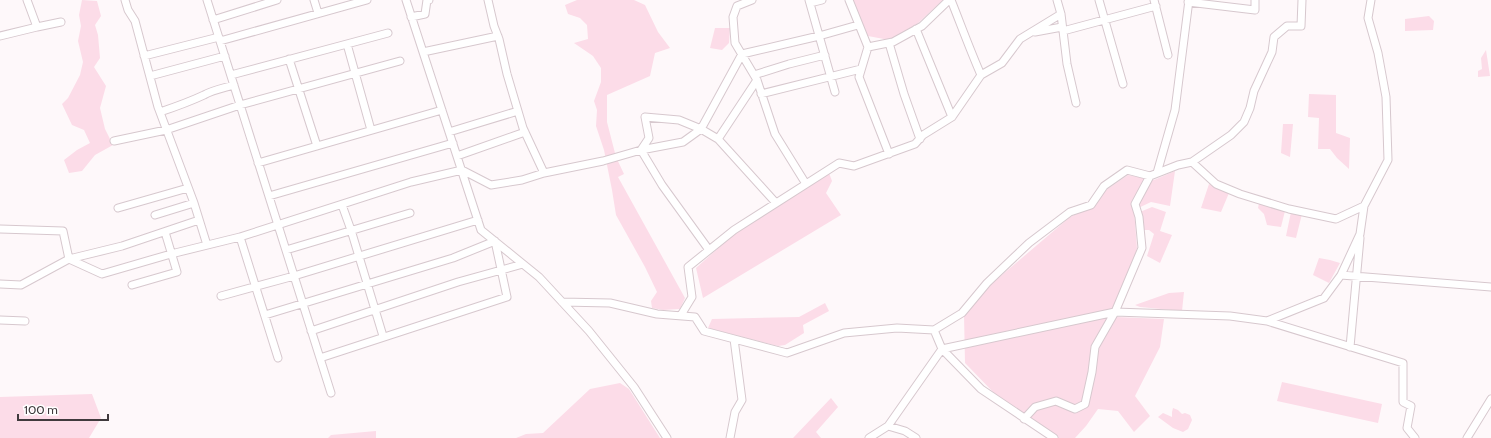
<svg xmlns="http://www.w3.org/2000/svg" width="1491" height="438" font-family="Cabin,sans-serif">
<rect width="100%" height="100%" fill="#fef8fa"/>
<!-- green -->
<path fill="#fcdce8" d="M 82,0 L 97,1 L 101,16 L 95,25 L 98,35 L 100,58 L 94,67 L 106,86 L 100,108 L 105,129 L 113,145 L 95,155 L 82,171 L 69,173 L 64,160 L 77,150 L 90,143 L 84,130 L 72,125 L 62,104 L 68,98 L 80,75 L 83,62 L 78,41 L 81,26 L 79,15 Z
M 577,0 L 634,0 L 645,5 L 658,32 L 670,48 L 655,53 L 650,76 L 607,95 L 607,122 L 616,157 L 624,174 L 618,177 L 685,298 L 680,309 L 663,310 L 652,308 L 651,301 L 657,292 L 645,267 L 616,215 L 612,190 L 604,150 L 596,126 L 597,110 L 594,101 L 601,82 L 601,68 L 593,56 L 574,43 L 588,39 L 587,25 L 580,18 L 568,14 L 565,5 Z
M 851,0 L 943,0 L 917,24 L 889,40 L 868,36 Z
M 1429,16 L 1434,21 L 1433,30 L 1405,31 L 1405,19 Z
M 715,28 L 730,28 L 729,43 L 722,50 L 710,48 Z
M 1486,50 L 1490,76 L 1478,77 L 1478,71 L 1482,69 L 1481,58 Z
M 1309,94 L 1336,95 L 1336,133 L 1350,138 L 1349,169 L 1337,158 L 1330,149 L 1318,149 L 1319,118 L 1308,117 Z
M 1283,124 L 1293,124 L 1290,157 L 1281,153 Z
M 1175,171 L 1170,206 L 1151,202 L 1134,210 L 1137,248 L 1116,317 L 1164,319 L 1160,347 L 1135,396 L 1150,416 L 1134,432 L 1118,411 L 1098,409 L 1086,426 L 1075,438 L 1058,438 L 996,395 L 965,363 L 964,315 L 989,286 L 1070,217 L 1096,205 L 1106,190 L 1128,175 L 1154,180 Z
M 829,173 L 832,181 L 826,193 L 841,215 L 703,298 L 696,268 L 734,234 Z
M 1209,184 L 1229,193 L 1221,212 L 1201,208 Z
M 1259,203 L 1285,211 L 1281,227 L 1267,225 L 1264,214 L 1258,208 Z
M 1152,207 L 1166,212 L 1160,231 L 1172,235 L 1160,263 L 1147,256 L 1154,234 L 1149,230 L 1143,230 L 1140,212 Z
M 1291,212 L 1302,214 L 1296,238 L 1286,236 Z
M 1319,258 L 1330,260 L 1340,263 L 1329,283 L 1313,275 Z
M 1184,292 L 1182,311 L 1140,307 L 1135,305 L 1169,293 Z
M 825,303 L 829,311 L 803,325 L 804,333 L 785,345 L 778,346 L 708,328 L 712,319 L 799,317 Z
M 1282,382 L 1382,404 L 1378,423 L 1277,401 Z
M 620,383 L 629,389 L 660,438 L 516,438 L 526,434 L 543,433 L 590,389 Z
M 92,394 L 101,418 L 89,438 L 0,438 L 0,397 Z
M 831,398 L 838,407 L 816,432 L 821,438 L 793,438 Z
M 1173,408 L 1178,410 L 1182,414 L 1185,413 L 1190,415 L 1192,420 L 1188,429 L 1183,432 L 1173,428 L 1158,417 L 1163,413 L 1172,417 L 1172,412 Z
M 376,431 L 376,438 L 328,438 L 331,435 Z"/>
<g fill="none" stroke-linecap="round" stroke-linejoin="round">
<defs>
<path id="minor" d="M 125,0 L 128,10 L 135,21 L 158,107 L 194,203 L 207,245
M 207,0 L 331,393
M 314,0 L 318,13
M 406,0 L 481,230 L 539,277 L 589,331 L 634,387 L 667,438
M 488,0 L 494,26 L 499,39 L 507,74 L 523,128 L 544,173
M 752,0 L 737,6 L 733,17 L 735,43 L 757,80 L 775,134 L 806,184
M 809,0 L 835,92
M 849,0 L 868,47 L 893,42 L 922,26 L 949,0
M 951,0 C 961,25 970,50 981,75
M 1057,0 L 1061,14 L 1067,64 L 1076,103
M 1099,0 L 1123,84
M 1154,0 L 1168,55
M 1188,2 L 1255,10 L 1255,0
M 810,3 L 822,0
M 411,17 L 425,14 L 427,0 L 429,0
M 213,20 L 277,0
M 37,27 L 61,22
M 916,29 L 952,117
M 1063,31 L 1156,6
M 1035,32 L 1062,27
M 0,36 L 37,27 L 27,0
M 220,41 L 367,0
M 889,43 L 904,94 L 920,139
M 347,44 L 371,130
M 868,47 L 859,77 L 889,154
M 423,52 L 498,36
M 144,56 L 219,37
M 289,59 L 317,146
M 231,75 L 388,33
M 754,75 L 789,64 L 825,55
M 150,76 L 225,56
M 761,94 L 861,69
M 160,112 C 175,107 189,102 204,95 C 213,90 224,88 234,85
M 449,132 L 518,111
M 718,139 L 776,203
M 114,141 L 166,130 L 240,105 L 400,61
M 457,156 L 525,132
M 1192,162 L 1216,184 L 1240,194 L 1289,209 L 1336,219 L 1364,206 L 1388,160 L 1386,97 L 1378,53 L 1368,18 L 1371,0
M 258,163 L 442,110
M 1157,173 L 1175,110 L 1189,0
M 269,196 L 453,143
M 342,205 L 351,230 L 383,336
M 118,208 L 188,188
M 155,215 L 194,203
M 0,229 L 63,231 L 69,259 L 21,285 L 0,284
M 286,250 L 410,213
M 709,250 L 662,185 L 641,150 L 649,138 L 645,117 L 679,120 L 701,129 L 742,54 L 819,36 L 858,25
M 69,259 L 102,274 L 171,254 L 240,237
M 69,259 L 122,246 L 199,220
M 1341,275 L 1491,287
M 132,285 L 177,272 L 165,232
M 221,296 L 294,276 L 478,220
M 562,302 L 610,303 L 657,314 L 695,317 L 704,331 L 787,353 L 844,333 L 897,328 L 934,330 L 942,349 L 1115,312 L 1230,316 L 1267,321 L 1324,298 L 1341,275 L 1360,234 L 1364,206
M 265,315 L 453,258 L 495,241 L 507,297 L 320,358
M 681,315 L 692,297 L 688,267 L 734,230 L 839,163 L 854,166 L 915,144 L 923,135 L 952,117 L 981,75 L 1002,63 L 1020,39 L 1061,14
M 0,320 L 25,321
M 1267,321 L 1403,363 L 1403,402 L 1411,406 L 1407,428 L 1415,438
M 934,330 L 962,313 L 987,283 L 1029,243 L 1070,212 L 1091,205 L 1104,186 L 1127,170 L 1150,176 L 1178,165 L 1192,162 L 1231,135 L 1244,122 L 1250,108 L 1254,91 L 1272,52 L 1274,37 L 1287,26 L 1301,26 L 1302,0
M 311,331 L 458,282 L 523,264
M 1350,347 L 1360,238
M 278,358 L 240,237 L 411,182 L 462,170 L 491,185 L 522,180 L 544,173 L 603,161 L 641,150 L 683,142 L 701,129 L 718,139 L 757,80
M 1024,419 L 1035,407 L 1056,401 L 1075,409 L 1085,404 L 1092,372 L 1095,347 L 1115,312 L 1142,248 L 1139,217 L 1135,204 L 1150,176
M 888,426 L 942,349 L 981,389 L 1054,438
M 730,438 L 735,412 L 742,400 L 734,339
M 869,438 L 888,426 L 905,431 L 916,438
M 1467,438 L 1491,399"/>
</defs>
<!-- minor casing -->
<use href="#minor" stroke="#d7c8ce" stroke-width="9"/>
<!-- minor -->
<use href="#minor" stroke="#fff" stroke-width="7"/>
</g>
<!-- scale -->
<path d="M18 414v6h90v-6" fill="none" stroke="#403a3d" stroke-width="2"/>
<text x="24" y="414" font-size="12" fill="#403a3d" stroke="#ffffff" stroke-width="3" paint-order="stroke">100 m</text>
</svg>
